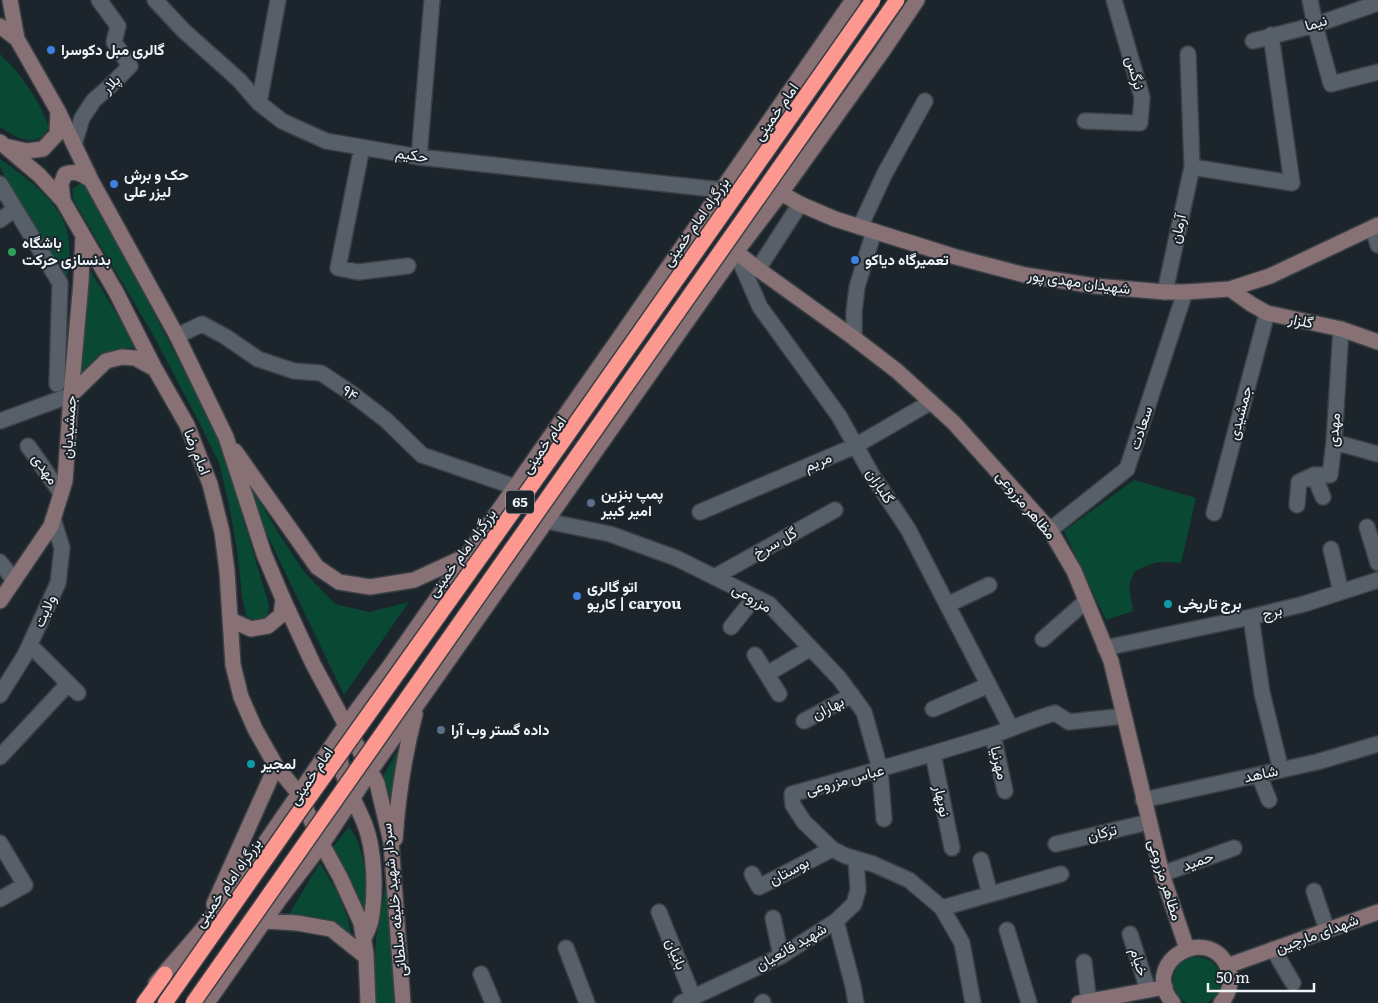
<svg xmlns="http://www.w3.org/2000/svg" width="1378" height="1003" font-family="Literata,Vazirmatn,serif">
<rect width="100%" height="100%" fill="#1d252c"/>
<!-- green -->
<path fill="#094933" d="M 0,54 C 22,75 38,98 49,127 C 37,150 17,138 0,127 Z
M 0,159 C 28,179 67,205 69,243 C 70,256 68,269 67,282 L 5,177 L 0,166 Z
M 81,183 L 90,190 L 210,421 L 224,455 L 269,605 L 267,617 L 255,621 L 246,616 L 242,595 L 237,549 L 229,504 L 219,463 L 197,418 L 151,331 L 74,201 L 72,189 Z
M 88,267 L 137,347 C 113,349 96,355 81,375 Z
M 241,468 L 277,531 L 305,573 L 335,604 L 369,612 L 409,602 L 344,695 L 263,526 Z
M 1134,480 L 1196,498 L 1181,563 C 1160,561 1153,561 1134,572 L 1129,586 L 1133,611 L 1106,620 L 1064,531 Z
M 400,747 L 392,786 L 390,809 L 383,776 Z
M 349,827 C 366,848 367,886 365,912 L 349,875 L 332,848 Z
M 320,863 L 338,894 L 348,919 L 352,940 L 329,921 L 310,916 L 289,914 Z
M 387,878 L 395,1003 L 375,1003 L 374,981 L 376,939 Z
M1173 981a24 24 0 1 1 48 0a24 24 0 1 1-48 0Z"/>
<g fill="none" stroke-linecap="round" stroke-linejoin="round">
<defs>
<path id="street" d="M 155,0 L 184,31 L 239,80 L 259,103 L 282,121 L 326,141 L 419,157 L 722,190
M 1310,0 L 1315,25 L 1331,84 L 1378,72
M 1253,41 L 1315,25 L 1378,3
M 259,103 L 278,0
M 1085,121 L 1140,123 L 1142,97 L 1114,0
M 74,145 L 82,118 L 94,100 L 109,87 L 130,66 L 114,42 L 118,26 L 99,0
M 362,147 L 338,268 L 358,272 L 408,266
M 419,157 L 432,0
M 1192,167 L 1292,183 L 1271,35
M 0,184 L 60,283 L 57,384
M 0,220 L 15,209
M 860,227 L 884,175 L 925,101
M 1373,228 L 1378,245
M 736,252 L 760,307 L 839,416 L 872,475 L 908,529 L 1011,728
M 758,269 L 800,204
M 1165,292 L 1192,167 L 1188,54
M 177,336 L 202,324 L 226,337 L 258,359 L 294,371 L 321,373 L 351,393 L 386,420 L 422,455 L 515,487
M 854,338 L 854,312 L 857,287 L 874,231
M 0,421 L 71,395
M 1334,442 L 1378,454
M 28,446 L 61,493
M 1314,475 L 1323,497
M 1297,505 L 1299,482 L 1314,475 L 1330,475 L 1334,442 L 1341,329
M 700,512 L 855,446 L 931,402
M 1214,513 L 1267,313
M 546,521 L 610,534 L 676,558 L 769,604 L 839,678 L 864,712 L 880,769 L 884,819
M 1367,527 L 1378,563
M 1050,530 L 1127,469 L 1185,292
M 1331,549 L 1341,592
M 0,562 L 14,580
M 714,577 L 835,510
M 947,605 L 989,585
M 1251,617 L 1262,693 L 1281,770
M 731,627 L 755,597
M 1043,639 L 1086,601
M 30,645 L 78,693
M 1105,648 L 1251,617 L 1304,604 L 1378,580
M 755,655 L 779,694
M 767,674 L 811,648
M 0,695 L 25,655 L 58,583 L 62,548 L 53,519
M 933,709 L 989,685
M 804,721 L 852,695
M 993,735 L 1005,791
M 933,754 L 952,848
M 0,757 L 68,684
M 1259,775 L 1269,800
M 1143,800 L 1317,762 L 1378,744
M 0,843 L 25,885 L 0,899
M 1056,844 L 1149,822
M 981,860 L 990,894
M 752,874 L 759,887 L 832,849
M 1162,874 L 1234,848
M 1314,891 L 1327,930
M 942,908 L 1061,874
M 659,912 L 693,997
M 773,918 L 781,956
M 836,921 L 853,986 L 856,1003
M 1007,930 L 1029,1003
M 1130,934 L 1148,990
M 566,948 L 587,1003
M 1273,949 L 1293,983
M 1084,962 L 1089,1003
M 481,974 L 493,1003
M 681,1003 L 781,956 L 836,921 L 854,904 L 858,890 L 856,859
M 762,1003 L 763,1002
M 973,1003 L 962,943 L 942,908 L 909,880 L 873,864 L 846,856 L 832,849 L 804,822 L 793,805 L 792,794 C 858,775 924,757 990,736 C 1012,729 1033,719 1055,713 L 1069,722 L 1124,716"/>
<path id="secondary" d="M 10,0 L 17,39
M 0,26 L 17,39 L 58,111 L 57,134 L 43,149 L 27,151 L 9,147
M 58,111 L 91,180 L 177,336 L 226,437 L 264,554 L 283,599 L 313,664 L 377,783 L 391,842 L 403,1003
M 0,142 L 39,175 L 63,201 L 116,292 L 155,369 L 187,425 L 210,484 L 222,532 L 227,571 L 233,665 L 241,697 L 255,729 L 276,766 L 299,794 L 322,844 L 340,877 L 361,923 L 366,954 L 368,1003
M 781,193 L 800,204 L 835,219 L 956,257 L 1025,275 L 1095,286 L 1165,292 L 1185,292 L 1230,289 L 1270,276 L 1378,225
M 63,201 L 61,184 L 65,174 C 76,170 82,174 91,180
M 736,252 L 758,269 L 854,338 L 897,371 L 954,423 L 1050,530 L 1074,571 L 1111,661 L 1162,874 L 1187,949
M 1230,289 L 1251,304 L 1267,313 L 1341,329 L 1378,342
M 71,395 L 106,361 L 122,357 L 135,358 L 155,369
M 235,451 L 317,567 L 339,582 L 370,587 L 414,580 L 464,557
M 0,601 L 51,526 L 65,481 L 71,395 L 81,282 L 83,235
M 231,620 L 251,629 L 268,626 L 281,615 L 283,599
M 340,746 C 338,777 354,797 365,825 C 375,851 376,893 371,920 C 370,926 367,932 364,938
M 395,839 C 398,796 404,756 415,714
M 214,904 L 276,766
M 265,921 L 297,923 L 331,929 L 366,957
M 1227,966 L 1378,912
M 156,983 L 202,930 L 243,875 L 346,725 L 389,667 L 620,337 L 853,0
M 207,1003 L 279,900 L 322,844 L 371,770 L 692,314 L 736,252 L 781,193 L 882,52 L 917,0
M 1079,1003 L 1165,987
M 1173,1003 C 1137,961 1213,920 1229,971 C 1232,982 1229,994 1221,1003"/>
<path id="highway" d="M 144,1003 L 165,974"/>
</defs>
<!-- street casing -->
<use href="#street" stroke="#3a4046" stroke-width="18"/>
<!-- secondary casing -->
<use href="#secondary" stroke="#3a4046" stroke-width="18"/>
<!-- highway casing -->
<use href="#highway" stroke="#3a4046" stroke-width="18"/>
<!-- street -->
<use href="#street" stroke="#576068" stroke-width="15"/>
<!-- secondary -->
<use href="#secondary" stroke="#887174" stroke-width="15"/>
<!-- highway -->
<use href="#highway" stroke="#fc9890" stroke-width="15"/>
<defs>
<path id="highway-bridge" d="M 165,1003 L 296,816 L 559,447 L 873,0
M 193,1003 L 897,0"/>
</defs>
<!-- highway-bridge casing -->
<use href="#highway-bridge" stroke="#3a4046" stroke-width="18" stroke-linecap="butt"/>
<!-- highway-bridge -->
<use href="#highway-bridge" stroke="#fc9890" stroke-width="15"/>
</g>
<!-- markers -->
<g fill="#3f7fe0" stroke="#1d252c" stroke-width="2">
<circle cx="51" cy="50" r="5"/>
<circle cx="114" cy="184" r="5"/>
<circle cx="855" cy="260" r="5"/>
<circle cx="577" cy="596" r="5"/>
</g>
<circle fill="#2e9e5b" stroke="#1d252c" stroke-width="2" cx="12" cy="252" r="5"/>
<g fill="#5c6f8a" stroke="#1d252c" stroke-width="2">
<circle cx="591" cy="503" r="5"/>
<circle cx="441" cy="730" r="5"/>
</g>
<g fill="#0f9aa8" stroke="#1d252c" stroke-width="2">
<circle cx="1168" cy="604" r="5"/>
<circle cx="251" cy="764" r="5"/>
</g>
<g text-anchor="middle" stroke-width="4" stroke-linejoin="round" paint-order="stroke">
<!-- shield labels -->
<rect fill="#1d252c" stroke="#afb5bb" stroke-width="1" x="506" y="490.5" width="28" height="23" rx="4"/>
<g font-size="14" font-weight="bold" fill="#eef3f8">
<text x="520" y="507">65</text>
</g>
<!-- street labels -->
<g font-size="15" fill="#eef3f8" stroke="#1d252c">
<text transform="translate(1316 23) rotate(-17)" y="5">نیما</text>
<text transform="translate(1135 73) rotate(74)" y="5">نرگس</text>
<text transform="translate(111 84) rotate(-44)" y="5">پلار</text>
<text transform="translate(776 112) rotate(-55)" y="5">امام خمینی</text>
<text transform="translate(412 155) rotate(9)" y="5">حکیم</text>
<text transform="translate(696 222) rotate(-55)" y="5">بزرگراه امام خمینی</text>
<text transform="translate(1178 229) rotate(-78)" y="5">آرمان</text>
<text transform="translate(1079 282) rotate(8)" y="5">شهیدان مهدی پور</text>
<text transform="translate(1301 321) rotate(12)" y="5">گلزار</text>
<text transform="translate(350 393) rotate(35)" y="5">۹۴</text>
<text transform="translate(1240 413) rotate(-75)" y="5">جمشیدی</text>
<text transform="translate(69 427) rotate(-86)" y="5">جمشیدیان</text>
<text transform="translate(1141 428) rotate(-72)" y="5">سعادت</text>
<text transform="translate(1334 430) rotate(-86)" y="5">مهدی</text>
<text transform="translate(544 445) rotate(-55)" y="5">امام خمینی</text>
<text transform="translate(197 452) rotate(68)" y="5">امام رضا</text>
<text transform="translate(818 462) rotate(-23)" y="5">مریم</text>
<text transform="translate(45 469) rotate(55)" y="5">مهدی</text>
<text transform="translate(880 486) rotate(57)" y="5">گلباران</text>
<text transform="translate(1026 505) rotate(50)" y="5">مظاهر مزروعی</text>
<text transform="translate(775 543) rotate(-29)" y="5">گل سرخ</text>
<text transform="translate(462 553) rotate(-54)" y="5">بزرگراه امام خمینی</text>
<text transform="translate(752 598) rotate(30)" y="5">مزروعی</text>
<text transform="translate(45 611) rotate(-66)" y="5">ولایت</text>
<text transform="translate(1272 612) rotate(-14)" y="5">برج</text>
<text transform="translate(828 708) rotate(-28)" y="5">بهاران</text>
<text transform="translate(999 763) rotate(77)" y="5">مهرنیا</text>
<text transform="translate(1261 774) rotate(-12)" y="5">شاهد</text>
<text transform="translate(311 776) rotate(-56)" y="5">امام خمینی</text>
<text transform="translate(845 780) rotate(-15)" y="5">عباس مزروعی</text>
<text transform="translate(942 801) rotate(78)" y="5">نوبهار</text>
<text transform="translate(1102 833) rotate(-14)" y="5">ترکان</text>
<text transform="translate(1198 861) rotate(-20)" y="5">حمید</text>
<text transform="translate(789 871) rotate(-28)" y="5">بوستان</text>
<text transform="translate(1165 880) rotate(73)" y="5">مظاهر مزروعی</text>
<text transform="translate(228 883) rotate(-55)" y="5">بزرگراه امام خمینی</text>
<text transform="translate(394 900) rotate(-96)" y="5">سردار شهید خلیفه سلطانی</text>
<text transform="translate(1317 934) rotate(-20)" y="5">شهدای مارچین</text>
<text transform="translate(791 947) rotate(-30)" y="5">شهید قانعیان</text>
<text transform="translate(676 954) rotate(68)" y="5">بانیان</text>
<text transform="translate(1139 962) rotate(73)" y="5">خیام</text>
</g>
<!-- poi labels -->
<g font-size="15" font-weight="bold" fill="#eef3f8" stroke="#1d252c" text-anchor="start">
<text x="61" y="55">گالری مبل دکوسرا</text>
<text x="124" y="180">حک و برش<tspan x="124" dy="17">لیزر علی</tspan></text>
<text x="22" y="248">باشگاه<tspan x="22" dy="17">بدنسازی حرکت</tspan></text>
<text x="865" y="265">تعمیرگاه دیاکو</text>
<text x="601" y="499">پمپ بنزین<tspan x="601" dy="17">امیر کبیر</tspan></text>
<text x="587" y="592">اتو گالری<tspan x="587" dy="17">کاریو | caryou</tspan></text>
<text x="1178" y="609">برج تاریخی</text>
<text x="451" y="735">داده گستر وب آرا</text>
<text x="261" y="769">لمجیر</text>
</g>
</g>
<!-- scale -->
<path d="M1208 983v8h106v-8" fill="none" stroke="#eef3f8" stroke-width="2.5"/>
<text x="1216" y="983" font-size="15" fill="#eef3f8" stroke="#1d252c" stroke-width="4" paint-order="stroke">50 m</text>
</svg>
